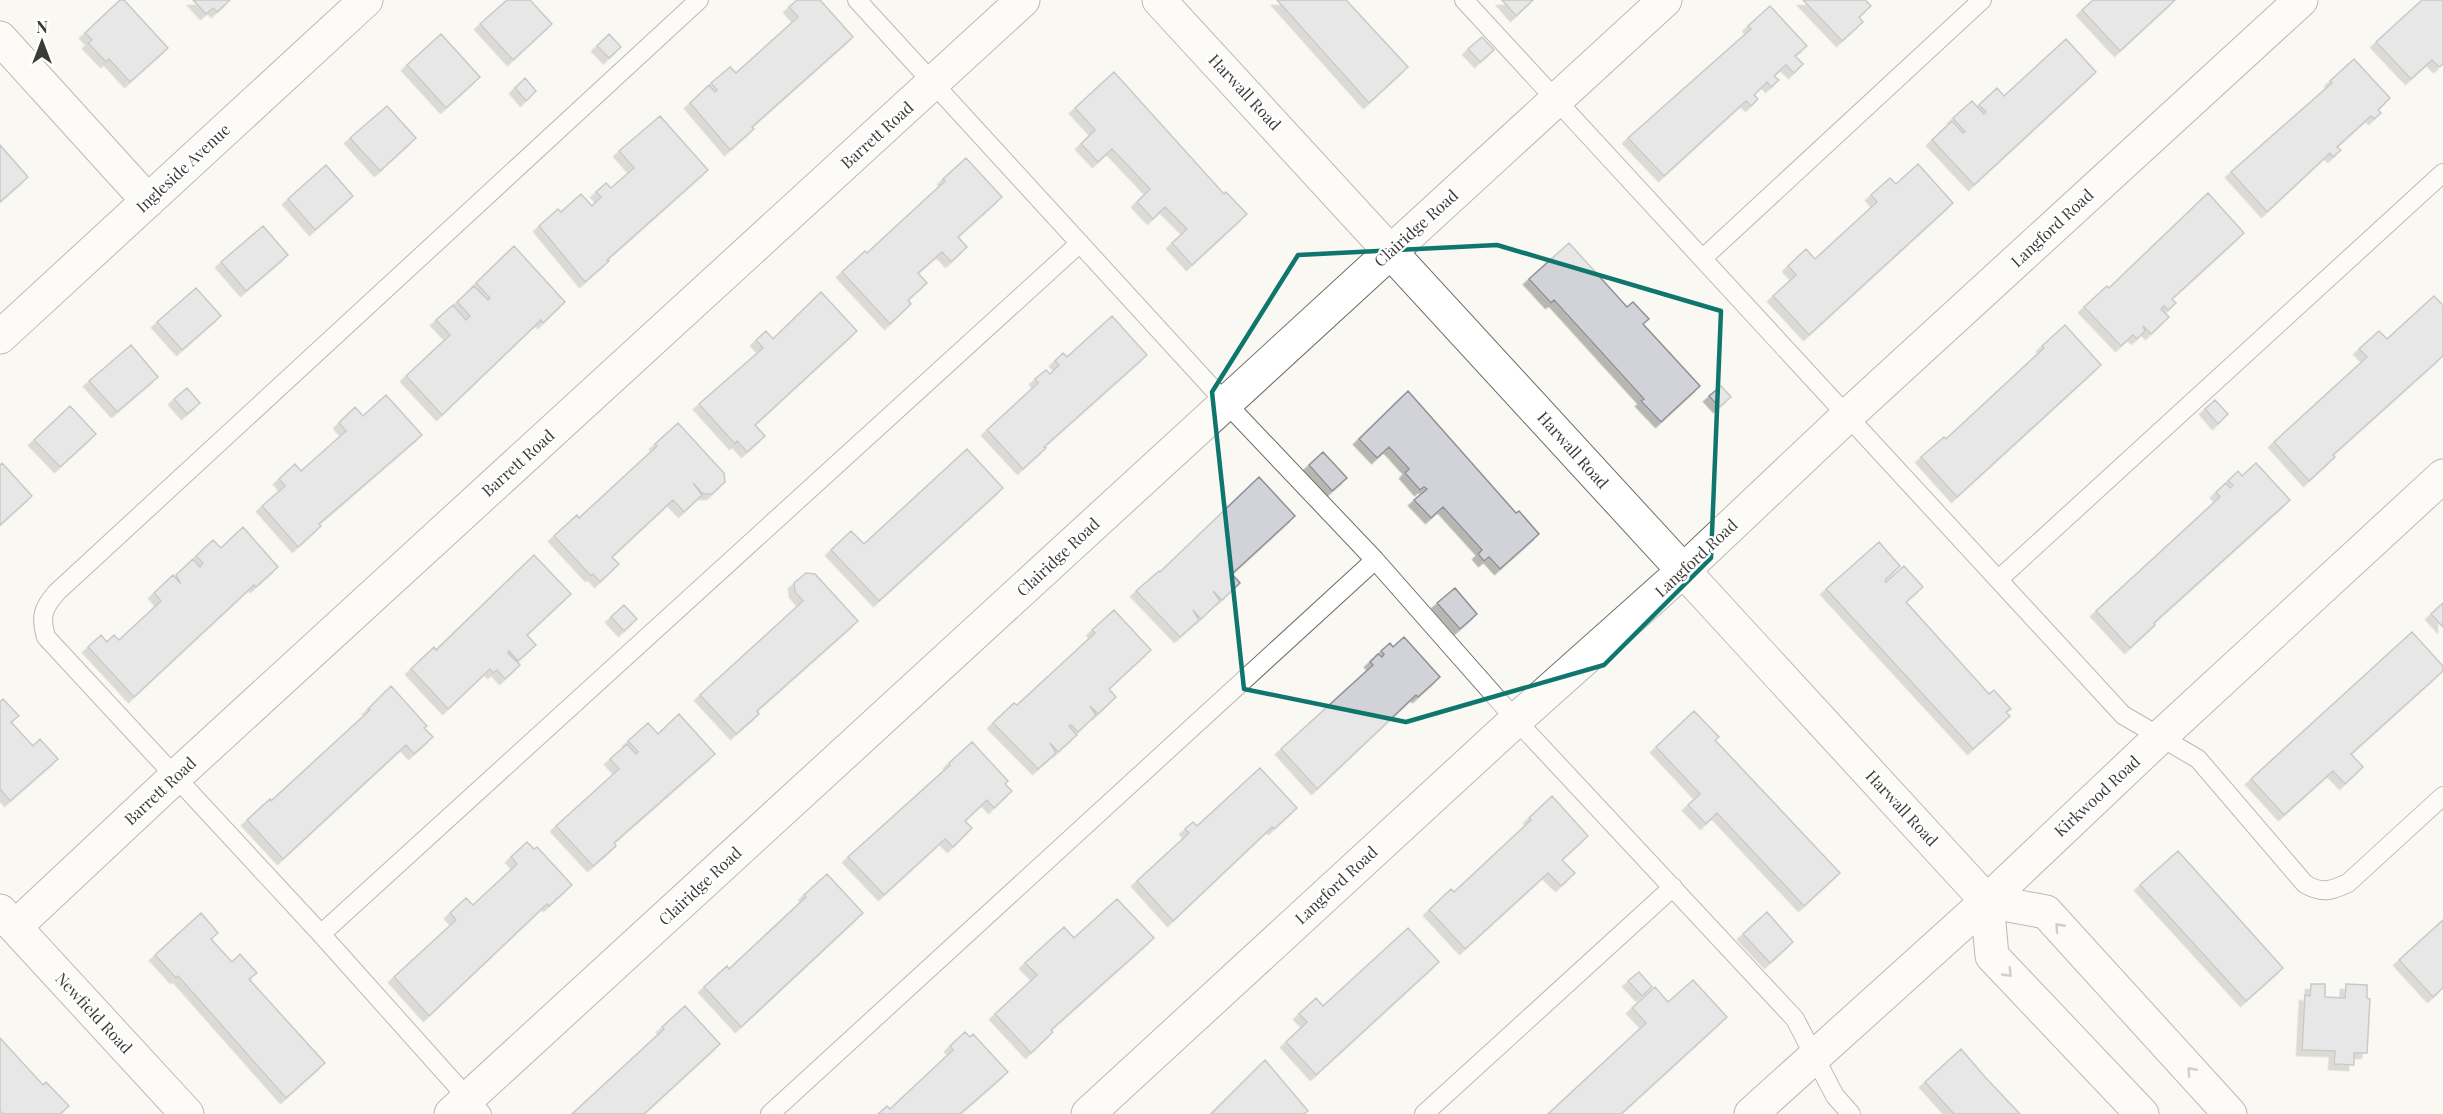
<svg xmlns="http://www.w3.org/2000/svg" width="2443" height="1114" font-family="'Playfair Display',serif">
<defs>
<filter id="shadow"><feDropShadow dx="-5.5" dy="5.5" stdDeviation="0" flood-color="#0004"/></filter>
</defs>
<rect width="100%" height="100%" fill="#f9f8f2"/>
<!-- building -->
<path fill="#d1d3d9" stroke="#8f9197" stroke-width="1.5" filter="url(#shadow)" d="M 120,0 L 124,0 L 168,48 L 130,82 L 109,59 L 106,62 L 88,43 L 92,40 L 85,33 Z
M 193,0 L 230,0 L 217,12 L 213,8 L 206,14 Z
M 507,0 L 530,0 L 552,24 L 513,60 L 480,24 Z
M 797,0 L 820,0 L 853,37 L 752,127 L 754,129 L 730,150 L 690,103 L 709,85 L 715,92 L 717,90 L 711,83 L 730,67 L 736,73 L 798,17 L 789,7 Z
M 1277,0 L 1346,0 L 1408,67 L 1369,103 Z
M 1502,0 L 1533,0 L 1516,16 Z
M 1803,0 L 1865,0 L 1871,6 L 1859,17 L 1863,22 L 1842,41 Z
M 2093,0 L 2175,0 L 2120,51 L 2082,10 Z
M 2422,0 L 2443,0 L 2443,64 L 2439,67 L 2432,60 L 2411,79 L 2376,42 Z
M 1770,6 L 1807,46 L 1795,56 L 1803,64 L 1794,73 L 1786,65 L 1774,76 L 1779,80 L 1771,87 L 1767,82 L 1754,95 L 1758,99 L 1751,106 L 1746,101 L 1664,176 L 1628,138 L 1751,29 L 1748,26 Z
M 441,34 L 480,77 L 446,108 L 407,65 Z
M 609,34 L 621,47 L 609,58 L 597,46 Z
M 1482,37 L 1494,50 L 1480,62 L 1468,49 Z
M 2066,39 L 2096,72 L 1974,185 L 1932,140 L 1952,121 L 1963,133 L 1965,132 L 1953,118 L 1972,101 L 1984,114 L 1986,112 L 1979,105 L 1997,88 L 2004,96 Z
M 2354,59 L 2390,98 L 2378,110 L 2381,113 L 2374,119 L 2371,116 L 2337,147 L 2341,150 L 2333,157 L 2330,153 L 2267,212 L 2231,172 L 2332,83 L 2330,81 Z
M 1114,72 L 1224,194 L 1226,192 L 1247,214 L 1192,265 L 1172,243 L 1187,229 L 1165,207 L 1153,219 L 1137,202 L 1150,189 L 1112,149 L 1098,162 L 1081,144 L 1095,130 L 1075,108 Z
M 525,78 L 536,91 L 526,101 L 515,88 Z
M 387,106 L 416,138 L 380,171 L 350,138 Z
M 660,116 L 708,170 L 607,260 L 609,261 L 585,282 L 539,226 L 558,209 L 561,212 L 581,194 L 592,206 L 601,197 L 596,192 L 606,183 L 611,188 L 634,168 L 619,151 Z
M 0,145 L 28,177 L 0,202 Z
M 966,158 L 1002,197 L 958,237 L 967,247 L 951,262 L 942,252 L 918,273 L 927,283 L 908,300 L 911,304 L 890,324 L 842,272 L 865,251 L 867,253 L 945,181 L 943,179 Z
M 1918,164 L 1953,203 L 1809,335 L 1773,296 L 1796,275 L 1788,266 L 1806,249 L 1815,259 L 1877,202 L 1871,195 L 1890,178 L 1896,184 Z
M 326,165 L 353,196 L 315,230 L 288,199 Z
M 2208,193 L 2244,233 L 2172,299 L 2176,303 L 2168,310 L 2164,306 L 2161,309 L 2169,317 L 2151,334 L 2143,326 L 2145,331 L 2137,339 L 2133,335 L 2121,346 L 2084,307 L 2107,286 L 2109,288 Z
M 263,226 L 288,255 L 246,291 L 221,262 Z
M 1569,243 L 1627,307 L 1633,302 L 1649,319 L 1643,324 L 1700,386 L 1661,422 L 1641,401 L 1644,399 L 1554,300 L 1551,303 L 1529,279 Z
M 514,246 L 565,302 L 543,323 L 541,320 L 442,415 L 406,376 L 450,335 L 436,320 L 453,305 L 466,320 L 470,316 L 457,302 L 474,286 L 488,300 L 490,298 L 476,283 Z
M 196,288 L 221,316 L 182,350 L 157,322 Z
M 821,292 L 857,331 L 755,425 L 765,436 L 747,452 L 737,441 L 735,444 L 699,404 L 763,348 L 756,340 L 766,331 L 773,339 Z
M 2434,296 L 2443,305 L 2443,356 L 2333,455 L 2335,457 L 2309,481 L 2274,442 L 2367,357 L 2359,349 L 2379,331 L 2387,339 Z
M 1112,316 L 1147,355 L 1044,447 L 1046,448 L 1023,469 L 987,430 L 1038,383 L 1035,379 L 1046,370 L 1050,374 L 1059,365 L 1055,361 L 1063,353 L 1067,357 Z
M 2065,325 L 2101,365 L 1957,497 L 1921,457 L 1944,437 L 1946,439 L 2044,348 L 2042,346 Z
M 131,345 L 158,377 L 117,412 L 89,381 Z
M 1721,386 L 1731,397 L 1719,407 L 1709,396 Z
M 187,388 L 200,403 L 187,414 L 174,399 Z
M 1408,391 L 1516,513 L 1519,511 L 1539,534 L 1500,569 L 1489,557 L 1484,561 L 1478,554 L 1482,550 L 1443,507 L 1431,518 L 1414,500 L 1427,489 L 1424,487 L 1420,490 L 1405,473 L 1409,469 L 1389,447 L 1377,458 L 1359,439 Z
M 386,395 L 422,435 L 319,524 L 321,526 L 298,547 L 262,506 L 285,486 L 279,479 L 295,464 L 301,471 L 346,431 L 339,423 L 355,407 L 363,416 Z
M 2215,400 L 2228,414 L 2218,424 L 2205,409 Z
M 70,406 L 96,434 L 60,467 L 34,440 Z
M 678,423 L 724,473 L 725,482 L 712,494 L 703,494 L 693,483 L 702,495 L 684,512 L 673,500 L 612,557 L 619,564 L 600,582 L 593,574 L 591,576 L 554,536 L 577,515 L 579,518 L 657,446 L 655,444 Z
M 967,449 L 1003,488 L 879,601 L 831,550 L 851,531 L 864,544 Z
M 1323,452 L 1347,478 L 1332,491 L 1309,465 Z
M 2,463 L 32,496 L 0,525 L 0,465 Z
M 2256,463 L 2290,500 L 2154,623 L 2155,625 L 2130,648 L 2096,611 L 2220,497 L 2216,492 L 2226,483 L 2230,488 L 2233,485 L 2228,481 L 2238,471 L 2242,476 Z
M 1259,477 L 1295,516 L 1232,574 L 1240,583 L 1222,600 L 1213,591 L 1220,601 L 1201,619 L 1193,610 L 1199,620 L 1180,637 L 1136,591 L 1159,571 L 1160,572 Z
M 243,527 L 278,567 L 256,587 L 254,585 L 134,697 L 88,647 L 101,635 L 107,642 L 114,635 L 119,640 L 161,601 L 154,593 L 173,575 L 181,584 L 176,575 L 193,559 L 200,567 L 203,563 L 196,556 L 213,540 L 221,548 Z
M 1879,542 L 1900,566 L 1885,580 L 1886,582 L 1904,566 L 1923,587 L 1906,602 L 1989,694 L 1994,690 L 2011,709 L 2006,712 L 2010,716 L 1973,749 L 1826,589 Z
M 534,555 L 571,594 L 527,635 L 536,645 L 518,661 L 509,651 L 508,653 L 520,665 L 505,679 L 497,670 L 493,673 L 490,669 L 448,709 L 411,669 L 434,647 L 436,650 Z
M 806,573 L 815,574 L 858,621 L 757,711 L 759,714 L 736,734 L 700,695 L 803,601 L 795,592 L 794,583 Z
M 1455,588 L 1477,614 L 1460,629 L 1437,603 Z
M 2443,603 L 2443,627 L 2431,614 Z
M 624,605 L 637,619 L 624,631 L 611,617 Z
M 1114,610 L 1151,650 L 1109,689 L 1116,697 L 1098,714 L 1090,706 L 1096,715 L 1078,732 L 1071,725 L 1069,726 L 1077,735 L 1058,752 L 1050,743 L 1056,753 L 1038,769 L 993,723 L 1014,703 L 1017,705 L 1095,633 L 1092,630 Z
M 2412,632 L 2443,666 L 2443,671 L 2351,754 L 2363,767 L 2345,784 L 2333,771 L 2284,815 L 2251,779 Z
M 1404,637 L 1440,677 L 1418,697 L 1416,695 L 1317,789 L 1281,749 L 1373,665 L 1370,662 L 1378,654 L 1382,657 L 1384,654 L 1381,651 L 1390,643 L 1393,647 Z
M 391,686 L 427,726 L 424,728 L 433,737 L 414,754 L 406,745 L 283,859 L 247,820 L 270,799 L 271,801 L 370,710 L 368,709 Z
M 3,699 L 19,716 L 11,722 L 33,746 L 40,739 L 58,759 L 10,801 L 0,789 L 0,702 Z
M 1694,711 L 1719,737 L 1715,740 L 1840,873 L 1804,906 L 1717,813 L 1706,824 L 1688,805 L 1700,794 L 1656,747 Z
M 679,714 L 715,754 L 614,843 L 616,846 L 593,866 L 556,826 L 619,769 L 610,759 L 627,744 L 636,754 L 638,752 L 628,741 L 648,723 L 658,734 Z
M 972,742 L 1008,781 L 1005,784 L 1012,791 L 994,808 L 987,800 L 965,821 L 972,828 L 953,847 L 945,839 L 884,895 L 848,857 L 950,765 L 949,763 Z
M 1260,768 L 1297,808 L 1274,829 L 1272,827 L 1173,921 L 1137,881 L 1189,833 L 1185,829 L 1193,822 L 1197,826 Z
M 1552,796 L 1588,836 L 1562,860 L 1575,873 L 1561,886 L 1548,873 L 1465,949 L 1429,910 L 1451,889 L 1454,892 L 1531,820 L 1529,818 Z
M 527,842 L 534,849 L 537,847 L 572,885 L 549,906 L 547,904 L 429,1016 L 394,977 L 456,920 L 450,913 L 466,898 L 473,905 L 517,864 L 511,857 Z
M 2178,851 L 2283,968 L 2246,1001 L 2140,885 Z
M 827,874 L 863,913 L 741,1027 L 704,987 L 727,966 L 729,969 L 806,897 L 804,895 Z
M 1117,899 L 1154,938 L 1051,1030 L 1053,1032 L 1031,1053 L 995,1014 L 1037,975 L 1025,963 L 1064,927 L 1074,938 Z
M 1767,912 L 1793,942 L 1770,963 L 1743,934 Z
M 201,913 L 218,933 L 211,939 L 232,962 L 240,954 L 257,973 L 249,979 L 325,1063 L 286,1098 L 178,976 L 176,978 L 155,955 Z
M 2443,920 L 2443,988 L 2433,997 L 2399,960 Z
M 1408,928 L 1439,962 L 1316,1075 L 1286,1042 L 1307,1022 L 1299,1014 L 1316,998 L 1323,1006 Z
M 1639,972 L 1652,987 L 1642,996 L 1628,981 Z
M 1693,980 L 1727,1017 L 1621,1114 L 1548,1114 L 1646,1023 L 1632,1008 L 1655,987 L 1668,1002 Z
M 2311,984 L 2325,984 L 2325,997 L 2345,998 L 2346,984 L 2367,985 L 2367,998 L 2370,999 L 2367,1053 L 2354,1053 L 2354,1065 L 2334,1064 L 2335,1051 L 2302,1050 L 2305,995 L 2310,996 Z
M 685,1006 L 720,1044 L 644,1114 L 572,1114 L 664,1029 L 662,1027 Z
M 965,1032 L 970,1037 L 973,1034 L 1008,1072 L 960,1114 L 878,1114 L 887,1106 L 890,1109 L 953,1050 L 950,1046 Z
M 0,1038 L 43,1085 L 46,1082 L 69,1106 L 60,1114 L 3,1114 L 0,1111 Z
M 1961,1049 L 1985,1077 L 2020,1114 L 1954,1114 L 1925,1082 Z
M 1265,1060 L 1308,1111 L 1304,1114 L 1211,1114 Z"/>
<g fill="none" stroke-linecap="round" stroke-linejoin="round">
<defs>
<path id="service" d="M 857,0 L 1226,403 L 1375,560 L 1516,720 L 1795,1019 L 1835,1096 L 1851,1114
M 1464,0 L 2123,715 L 2198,759 L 2305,884 C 2322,894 2331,891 2348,883 L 2443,796
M 1703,258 L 1982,0
M 1999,579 L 2443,173
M 321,934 L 1080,243
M 482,1114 L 321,934 L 46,637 C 40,616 43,608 57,592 L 699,0
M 770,1114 L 1375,560
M 1424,1114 L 1673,887"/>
<path id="minor" d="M 1159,0 L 1987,901 L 2046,912 L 2230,1114
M 0,38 L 148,201
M 1987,901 L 1992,956 L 2142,1114
M 15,927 L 174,778 L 1023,0
M 451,1114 L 1665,0
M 1088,1114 L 1516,720 L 1683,571 L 1846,417 L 2301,0
M 1751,1114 L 1987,901 L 2160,737 L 2443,476"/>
<path id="tertiary" d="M 0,911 L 187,1114"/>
<path id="secondary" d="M 0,337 L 366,0"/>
</defs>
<!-- service casing -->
<use href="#service" stroke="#6f6e69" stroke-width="20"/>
<!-- minor casing -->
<use href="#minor" stroke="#6f6e69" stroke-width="35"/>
<!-- tertiary casing -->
<use href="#tertiary" stroke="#6f6e69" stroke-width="35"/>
<!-- secondary casing -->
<use href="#secondary" stroke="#6f6e69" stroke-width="35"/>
<!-- service -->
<use href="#service" stroke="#fff" stroke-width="18"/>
<!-- minor -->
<use href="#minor" stroke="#fff" stroke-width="33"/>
<!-- tertiary -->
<use href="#tertiary" stroke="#fff" stroke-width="33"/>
<!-- secondary -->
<use href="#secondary" stroke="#fff" stroke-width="33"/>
</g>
<!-- one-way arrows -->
<defs><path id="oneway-chevron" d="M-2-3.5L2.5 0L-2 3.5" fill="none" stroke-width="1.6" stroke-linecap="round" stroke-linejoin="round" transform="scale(1.5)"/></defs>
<g stroke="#9e9d9c">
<use href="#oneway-chevron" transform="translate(2059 927) rotate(-132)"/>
<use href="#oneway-chevron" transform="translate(2008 973) rotate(46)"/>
<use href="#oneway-chevron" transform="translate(2191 1071) rotate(-132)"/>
</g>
<!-- marked area -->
<path d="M0 0H2443V1114H0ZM 1497,245 L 1721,311 L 1711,558 L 1604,665 L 1406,722 L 1244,689 L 1212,392 L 1298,255 Z" fill="#f9f8f2" fill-opacity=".55" fill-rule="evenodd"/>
<path fill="none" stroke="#0f766e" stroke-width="4.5" stroke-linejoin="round" d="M 1497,245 L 1721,311 L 1711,558 L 1604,665 L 1406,722 L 1244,689 L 1212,392 L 1298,255 Z"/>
<g text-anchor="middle" stroke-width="4.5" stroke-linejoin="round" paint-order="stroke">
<!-- street labels -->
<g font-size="16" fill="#3c3b39" stroke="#fff">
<text transform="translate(1245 92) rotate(47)" y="6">Harwall Road</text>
<text transform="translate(877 135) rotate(-42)" y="6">Barrett Road</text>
<text transform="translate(183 168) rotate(-43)" y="6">Ingleside Avenue</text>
<text transform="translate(1416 228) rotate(-42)" y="6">Clairidge Road</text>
<text transform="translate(2052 228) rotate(-43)" y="6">Langford Road</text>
<text transform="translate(1573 450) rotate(48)" y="6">Harwall Road</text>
<text transform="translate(518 463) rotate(-42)" y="6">Barrett Road</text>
<text transform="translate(1058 557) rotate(-43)" y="6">Clairidge Road</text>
<text transform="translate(1696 558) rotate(-43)" y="6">Langford Road</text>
<text transform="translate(160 791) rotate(-43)" y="6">Barrett Road</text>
<text transform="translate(2097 796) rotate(-43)" y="6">Kirkwood Road</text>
<text transform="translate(1902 808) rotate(47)" y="6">Harwall Road</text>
<text transform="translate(1336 885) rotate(-43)" y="6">Langford Road</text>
<text transform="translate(700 886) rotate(-43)" y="6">Clairidge Road</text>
<text transform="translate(94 1013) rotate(47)" y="6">Newfield Road</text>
</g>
</g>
<!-- north arrow -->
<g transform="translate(42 42)" stroke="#ffffff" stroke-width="4.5" paint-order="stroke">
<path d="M0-4.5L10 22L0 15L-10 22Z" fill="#3c3b39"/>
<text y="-9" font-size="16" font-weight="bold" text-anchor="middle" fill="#3c3b39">N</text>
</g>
</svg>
